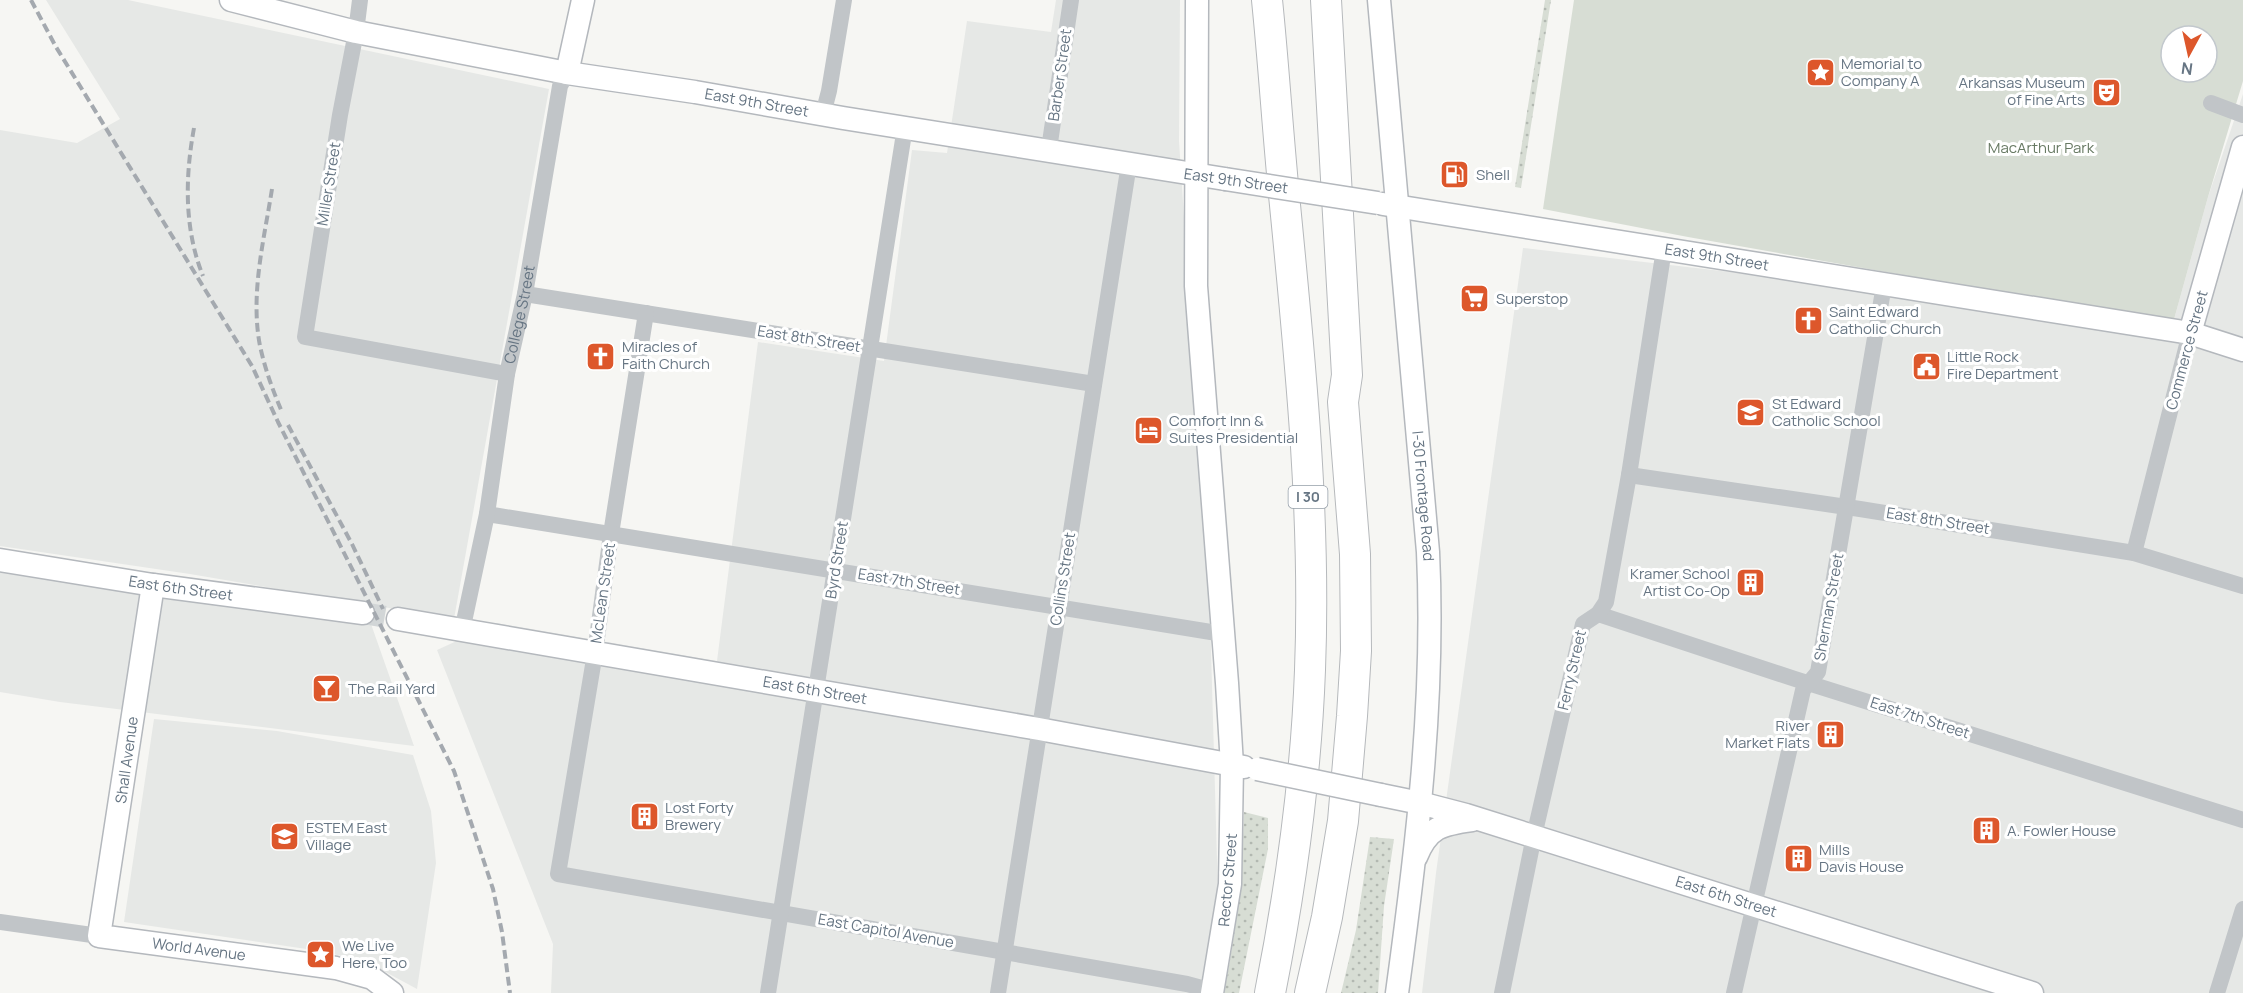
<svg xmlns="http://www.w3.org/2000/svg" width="2243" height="993" font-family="Manrope,sans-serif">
<defs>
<pattern id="grass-dots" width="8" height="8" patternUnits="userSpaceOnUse" patternTransform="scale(1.5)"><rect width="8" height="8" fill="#d7ddd4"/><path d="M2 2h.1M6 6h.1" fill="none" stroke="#b2b8b1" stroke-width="1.8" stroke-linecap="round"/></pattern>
</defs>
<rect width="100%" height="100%" fill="#f6f6f3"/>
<!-- built -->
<path fill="#e6e8e6" d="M 46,0 L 128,0 L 549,89 L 454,619 L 190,574 L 0,546 L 0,130 L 77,143 L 120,119 Z
M 1056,0 L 1180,0 L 1179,141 L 1210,615 L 1218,895 L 1199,993 L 551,993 L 553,944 L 437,650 L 496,623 L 717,661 L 758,342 L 884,361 L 912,150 L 947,153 L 967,21 L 1051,32 Z
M 2243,94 L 2243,993 L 1422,993 L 1436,873 L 1523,248 L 2173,323 L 2208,197 Z
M 0,569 L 371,624 L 414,746 L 60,702 L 0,692 Z
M 154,719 L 277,731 L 413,755 L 431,811 L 436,863 L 417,989 L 367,962 L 320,951 L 124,922 Z"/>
<!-- grass -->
<path fill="url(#grass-dots)" d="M 1545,0 L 1551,0 L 1521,188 L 1515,187 Z
M 1244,812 L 1268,818 L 1268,849 L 1239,993 L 1224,993 C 1236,933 1242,873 1244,812 Z
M 1370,837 L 1394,839 L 1384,906 L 1378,993 L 1341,993 L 1356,930 Z"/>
<!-- park -->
<path fill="#d7ddd4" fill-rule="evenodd" d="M 1574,0 L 2243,0 L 2243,81 L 2208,197 L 2173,323 L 1688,237 L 1543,209 ZM 2171,36 L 2207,36 L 2207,72 L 2171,72 Z"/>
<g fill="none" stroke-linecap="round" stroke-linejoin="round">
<!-- secondary-tunnel -->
<path stroke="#d2d6d7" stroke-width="22" stroke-dasharray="22 11" stroke-linecap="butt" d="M 363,613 L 398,619"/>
<defs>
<g id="secondary">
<path id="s2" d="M 231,0 L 356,32 L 567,73 L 695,92 L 843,118 L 1225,179"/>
<path d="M 1197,0 L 1196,286 L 1227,683 L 1232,765 L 1230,884 L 1212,993"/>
<path id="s3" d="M 1379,0 L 1428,552 C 1435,699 1417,847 1397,993"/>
<path d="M 567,73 L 583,0"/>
<path id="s4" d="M 1383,204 L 2190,333 L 2243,350"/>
<path d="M 2190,333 L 2243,147"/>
<path id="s5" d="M 0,560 L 153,585 L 363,613"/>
<path id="s6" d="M 153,585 L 99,936 L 336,968 L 372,978 L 392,993"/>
<path id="s7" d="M 398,619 L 1039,729 L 1244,767"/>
<path id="s8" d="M 1381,795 L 1420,803 L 1466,815 L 2032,993"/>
<path d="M 1416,857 C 1428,827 1442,824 1472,820"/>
</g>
<path id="highway" d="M 1267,0 C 1274,68 1278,137 1285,205 C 1300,359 1316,515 1310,670 C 1306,778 1291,887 1270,993
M 1310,993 L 1327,917 L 1343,821 L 1352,716 L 1356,651 L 1355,554 L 1343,402 L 1347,375 L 1326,0"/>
</defs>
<!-- secondary casing -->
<use href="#secondary" stroke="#b4b8bd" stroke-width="25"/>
<!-- highway casing -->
<use href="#highway" stroke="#b6b9bc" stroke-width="32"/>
<!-- street -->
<g stroke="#c1c5c8" stroke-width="16">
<path d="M 360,0 L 356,32 L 340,115 L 305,337 L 507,374"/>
<path d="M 2211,103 L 2243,115"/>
<path d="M 823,114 L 829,91 L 844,0"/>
<path d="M 1049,149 L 1071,0"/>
<path d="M 525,294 L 1094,384"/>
<path d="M 646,313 L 611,534 L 595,653 L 558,874 L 1187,984 L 1213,991"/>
<path d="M 1629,475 L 1860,509 L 2134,553 L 2243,586"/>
<path d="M 487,514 L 1223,634"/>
<path d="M 2134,553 L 2190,333"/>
<path d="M 1598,614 L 1795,679 L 2243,820"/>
<path id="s1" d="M 462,631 L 487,514 L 507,374 L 525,294 L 560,86 L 567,73"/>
<path d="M 0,922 L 99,936"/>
<path d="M 768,993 L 905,127"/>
<path d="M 998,993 L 1129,164"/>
<path d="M 1502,993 L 1534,836 L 1583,624 L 1598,614 L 1606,602 L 1629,475 L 1664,249"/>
<path d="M 1734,993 L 1803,690 L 1818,672 L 1884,285"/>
<path d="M 2217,993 L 2243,909"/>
</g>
<!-- secondary -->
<use href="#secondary" stroke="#fff" stroke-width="22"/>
<!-- highway -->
<use href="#highway" stroke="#fff" stroke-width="30"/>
<!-- rail -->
<path stroke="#a4a9af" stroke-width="4" stroke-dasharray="9 4.5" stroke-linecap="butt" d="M 31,0 L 56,47 L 252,366 L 278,422 L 454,771 L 493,889 L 502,932 L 510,993
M 194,128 C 185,177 184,229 203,276
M 272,189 C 264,240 250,294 260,346 C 265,369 273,391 282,412
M 288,425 L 352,544 L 383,609"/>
<defs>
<path id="secondary-bridge" d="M 1225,179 L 1378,203
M 1257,769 L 1381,795"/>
</defs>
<!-- secondary-bridge casing -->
<use href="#secondary-bridge" stroke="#b4b8bd" stroke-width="25" stroke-linecap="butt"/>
<!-- secondary-bridge -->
<use href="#secondary-bridge" stroke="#fff" stroke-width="22"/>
</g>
<!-- icons -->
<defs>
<symbol id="sight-square" viewBox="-11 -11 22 22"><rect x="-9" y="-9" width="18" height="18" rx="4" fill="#dd572b" stroke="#fff"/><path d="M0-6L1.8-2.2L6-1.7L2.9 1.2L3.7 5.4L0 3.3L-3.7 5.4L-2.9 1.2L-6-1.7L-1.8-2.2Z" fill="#fff"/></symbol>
<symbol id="theatre-square" viewBox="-11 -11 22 22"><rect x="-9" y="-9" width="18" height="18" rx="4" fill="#dd572b" stroke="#fff"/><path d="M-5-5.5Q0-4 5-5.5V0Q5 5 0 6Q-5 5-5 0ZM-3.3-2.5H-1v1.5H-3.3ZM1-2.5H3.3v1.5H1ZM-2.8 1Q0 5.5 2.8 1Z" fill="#fff"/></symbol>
<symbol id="fuel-square" viewBox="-11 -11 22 22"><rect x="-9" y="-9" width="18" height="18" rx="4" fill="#dd572b" stroke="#fff"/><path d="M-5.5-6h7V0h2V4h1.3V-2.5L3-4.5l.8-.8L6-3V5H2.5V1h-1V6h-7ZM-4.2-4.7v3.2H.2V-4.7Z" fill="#fff"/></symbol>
<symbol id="supermarket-square" viewBox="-11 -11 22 22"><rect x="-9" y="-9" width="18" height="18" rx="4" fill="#dd572b" stroke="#fff"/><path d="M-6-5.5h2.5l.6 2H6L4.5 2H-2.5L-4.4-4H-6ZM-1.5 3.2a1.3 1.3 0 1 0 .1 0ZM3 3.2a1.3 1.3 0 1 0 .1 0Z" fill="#fff"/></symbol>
<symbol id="church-square" viewBox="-11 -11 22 22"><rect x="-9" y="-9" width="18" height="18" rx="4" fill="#dd572b" stroke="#fff"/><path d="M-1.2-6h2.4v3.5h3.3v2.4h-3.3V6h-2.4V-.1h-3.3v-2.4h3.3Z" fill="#fff"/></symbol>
<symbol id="civic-square" viewBox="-11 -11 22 22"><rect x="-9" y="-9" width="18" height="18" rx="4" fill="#dd572b" stroke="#fff"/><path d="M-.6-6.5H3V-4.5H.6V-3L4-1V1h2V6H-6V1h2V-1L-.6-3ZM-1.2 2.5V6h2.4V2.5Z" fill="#fff"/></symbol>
<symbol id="school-square" viewBox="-11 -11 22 22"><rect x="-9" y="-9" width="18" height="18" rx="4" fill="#dd572b" stroke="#fff"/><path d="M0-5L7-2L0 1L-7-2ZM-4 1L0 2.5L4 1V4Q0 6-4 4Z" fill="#fff"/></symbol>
<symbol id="hotel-square" viewBox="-11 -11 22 22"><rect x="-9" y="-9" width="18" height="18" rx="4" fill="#dd572b" stroke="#fff"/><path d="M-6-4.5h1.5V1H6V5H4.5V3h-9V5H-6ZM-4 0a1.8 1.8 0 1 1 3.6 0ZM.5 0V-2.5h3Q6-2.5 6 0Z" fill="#fff"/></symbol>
<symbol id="building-square" viewBox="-11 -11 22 22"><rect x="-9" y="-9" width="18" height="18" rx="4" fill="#dd572b" stroke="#fff"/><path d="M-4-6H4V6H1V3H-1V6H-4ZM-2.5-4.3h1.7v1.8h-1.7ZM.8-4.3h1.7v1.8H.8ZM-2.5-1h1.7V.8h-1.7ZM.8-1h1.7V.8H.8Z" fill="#fff"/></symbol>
<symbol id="bar-square" viewBox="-11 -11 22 22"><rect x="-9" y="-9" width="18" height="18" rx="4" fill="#dd572b" stroke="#fff"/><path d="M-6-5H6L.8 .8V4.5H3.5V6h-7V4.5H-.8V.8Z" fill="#fff"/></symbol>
</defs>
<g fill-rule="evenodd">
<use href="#sight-square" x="1804" y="56" width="33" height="33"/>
<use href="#theatre-square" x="2090" y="76" width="33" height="33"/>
<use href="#fuel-square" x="1438" y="158" width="33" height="33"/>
<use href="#supermarket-square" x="1458" y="282" width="33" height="33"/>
<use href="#church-square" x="1792" y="304" width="33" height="33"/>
<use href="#church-square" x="584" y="340" width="33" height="33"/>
<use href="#civic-square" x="1910" y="350" width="33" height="33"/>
<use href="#school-square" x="1734" y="396" width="33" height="33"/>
<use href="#hotel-square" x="1132" y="414" width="33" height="33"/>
<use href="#building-square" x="1734" y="566" width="33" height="33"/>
<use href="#bar-square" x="310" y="672" width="33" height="33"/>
<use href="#building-square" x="1814" y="718" width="33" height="33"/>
<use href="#building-square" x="628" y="800" width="33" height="33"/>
<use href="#building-square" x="1970" y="814" width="33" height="33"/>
<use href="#school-square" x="268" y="820" width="33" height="33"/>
<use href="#building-square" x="1782" y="842" width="33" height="33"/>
<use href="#sight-square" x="304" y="938" width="33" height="33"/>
</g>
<g text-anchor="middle" stroke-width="6" stroke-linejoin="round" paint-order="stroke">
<!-- shield labels -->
<rect fill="#fff" stroke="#949ea8" stroke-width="1.5" x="1288.5" y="486" width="39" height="22" rx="4.5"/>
<g font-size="14" font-weight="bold" fill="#667583">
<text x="1308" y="502">I 30</text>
</g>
<!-- poi labels -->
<g font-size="15" fill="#667583" stroke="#fff" text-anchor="start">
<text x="1841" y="69">Memorial to<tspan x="1841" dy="17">Company A</tspan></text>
<text x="2085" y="88" text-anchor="end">Arkansas Museum<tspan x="2085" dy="17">of Fine Arts</tspan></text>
<text x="1476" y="180">Shell</text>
<text x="1496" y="304">Superstop</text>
<text x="1829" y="317">Saint Edward<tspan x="1829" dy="17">Catholic Church</tspan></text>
<text x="622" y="352">Miracles of<tspan x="622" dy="17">Faith Church</tspan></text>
<text x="1947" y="362">Little Rock<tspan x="1947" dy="17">Fire Department</tspan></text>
<text x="1772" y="409">St Edward<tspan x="1772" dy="17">Catholic School</tspan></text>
<text x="1169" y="426">Comfort Inn &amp;<tspan x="1169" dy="17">Suites Presidential</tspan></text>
<text x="1730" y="579" text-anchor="end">Kramer School<tspan x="1730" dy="17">Artist Co-Op</tspan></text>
<text x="348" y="694">The Rail Yard</text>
<text x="1810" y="731" text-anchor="end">River<tspan x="1810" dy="17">Market Flats</tspan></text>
<text x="665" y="813">Lost Forty<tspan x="665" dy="17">Brewery</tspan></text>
<text x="306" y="833">ESTEM East<tspan x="306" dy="17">Village</tspan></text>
<text x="2007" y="836">A. Fowler House</text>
<text x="1819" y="855">Mills<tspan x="1819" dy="17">Davis House</tspan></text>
<text x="342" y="951">We Live<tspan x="342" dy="17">Here, Too</tspan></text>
</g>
<!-- street labels -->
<g font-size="15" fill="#667583" stroke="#fff">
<text transform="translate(1060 75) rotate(-82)" y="5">Barber Street</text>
<text dy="5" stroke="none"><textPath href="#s2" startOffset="536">East 9th Street</textPath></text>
<text transform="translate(1236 181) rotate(8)" y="5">East 9th Street</text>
<text transform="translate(329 184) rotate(-81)" y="5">Miller Street</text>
<text dy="5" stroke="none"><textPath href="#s4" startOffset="338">East 9th Street</textPath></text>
<text dy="5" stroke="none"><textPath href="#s1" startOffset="322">College Street</textPath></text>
<text transform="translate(809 339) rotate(9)" y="5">East 8th Street</text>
<text transform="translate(2187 350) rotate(-75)" y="5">Commerce Street</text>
<text dy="5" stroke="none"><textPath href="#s3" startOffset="498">I-30 Frontage Road</textPath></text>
<text transform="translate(1938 521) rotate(9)" y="5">East 8th Street</text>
<text transform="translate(837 560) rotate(-81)" y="5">Byrd Street</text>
<text transform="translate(1063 579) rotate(-81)" y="5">Collins Street</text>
<text transform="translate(909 582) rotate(9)" y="5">East 7th Street</text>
<text dy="5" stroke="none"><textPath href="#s5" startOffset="183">East 6th Street</textPath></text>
<text transform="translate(603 593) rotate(-82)" y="5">McLean Street</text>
<text transform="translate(1829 607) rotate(-80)" y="5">Sherman Street</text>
<text transform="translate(1572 670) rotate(-77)" y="5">Ferry Street</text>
<text dy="5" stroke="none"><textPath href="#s7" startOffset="423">East 6th Street</textPath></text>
<text transform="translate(1920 718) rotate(18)" y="5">East 7th Street</text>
<text transform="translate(127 760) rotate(-82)" y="5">Shall Avenue</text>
<text transform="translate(1228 880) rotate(-85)" y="5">Rector Street</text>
<text dy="5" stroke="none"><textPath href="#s8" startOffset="360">East 6th Street</textPath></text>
<text transform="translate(886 931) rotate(10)" y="5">East Capitol Avenue</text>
<text dy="5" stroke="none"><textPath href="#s6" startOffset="456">World Avenue</textPath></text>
</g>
<!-- park labels -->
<g font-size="15" fill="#687a64" stroke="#fff">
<text x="2041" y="153">MacArthur Park</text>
</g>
</g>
<!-- north arrow -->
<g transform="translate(2189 54) rotate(188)"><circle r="28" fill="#ffffff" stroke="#c2c8cd" stroke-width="1.5"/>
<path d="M0-4.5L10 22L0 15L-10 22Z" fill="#dd572b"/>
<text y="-9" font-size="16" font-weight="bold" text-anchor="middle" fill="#667583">N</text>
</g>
</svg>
